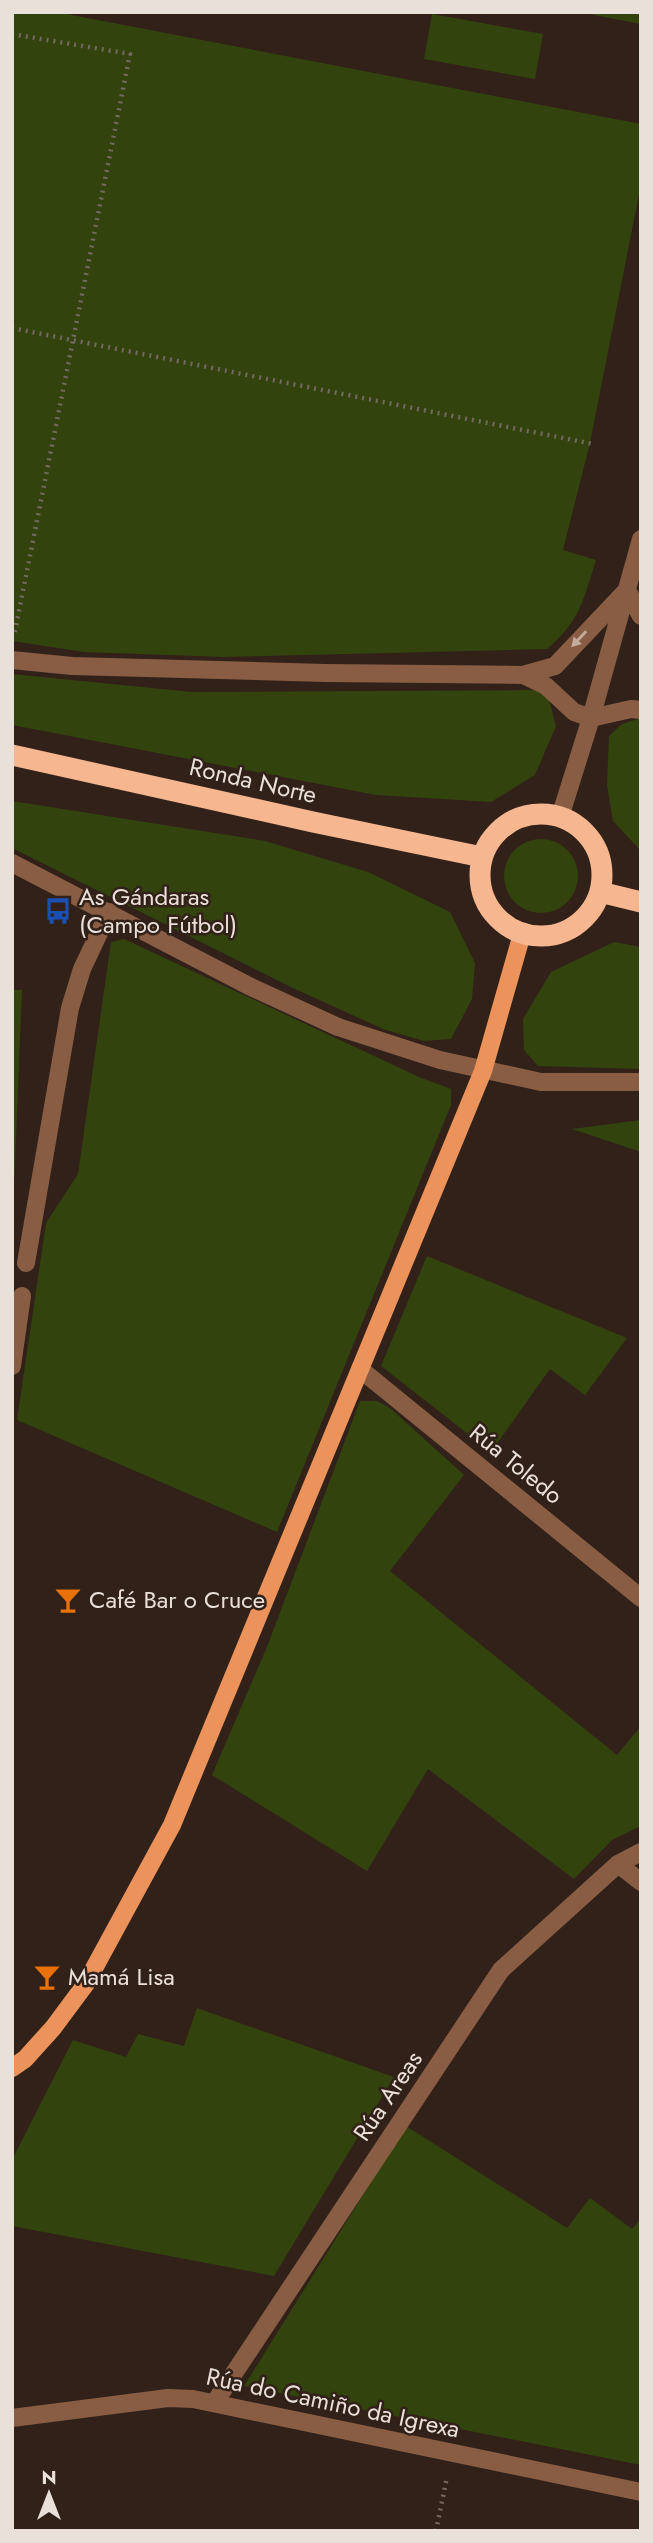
<svg xmlns="http://www.w3.org/2000/svg" width="653" height="2543" font-family="Jost,sans-serif">
<rect width="100%" height="100%" fill="#312119"/>
<!-- green -->
<path fill="#33430e" d="M 12,12 L 56,12 L 641,124 L 641,184 L 590,443 L 563,550 L 596,560 C 583,600 581,620 547,649 L 223,657 L 84,652 L 12,641 Z
M 579,12 L 641,12 L 641,24 Z
M 432,14 L 543,34 L 535,79 L 424,59 Z
M 12,674 L 192,692 L 534,690 L 548,696 L 556,726 L 535,775 L 491,802 L 376,795 L 12,725 Z
M 641,718 L 641,851 L 613,821 L 607,785 L 609,736 L 622,724 Z
M 12,801 L 265,841 L 368,872 L 450,912 L 475,963 L 472,999 L 451,1039 L 424,1041 L 383,1029 L 293,988 L 12,848 Z
M504 876a37 37 0 1 1 74 0a37 37 0 1 1-74 0Z
M 124,939 L 419,1077 L 451,1089 L 451,1105 L 277,1532 L 17,1420 L 46,1223 L 78,1174 L 111,942 Z
M 614,942 L 641,947 L 641,1069 L 538,1066 L 524,1050 L 523,1019 L 551,972 Z
M 12,990 L 22,990 L 12,1237 Z
M 641,1120 L 641,1152 L 572,1129 Z
M 427,1256 L 627,1338 L 585,1395 L 550,1369 L 491,1452 L 381,1366 Z
M 360,1401 L 377,1401 L 390,1408 L 464,1475 L 390,1571 L 617,1755 L 641,1726 L 641,1826 L 612,1840 L 574,1879 L 428,1769 L 367,1871 L 212,1775 L 267,1647 Z
M 197,2008 L 394,2077 L 274,2276 L 12,2226 L 12,2160 L 73,2040 L 126,2057 L 138,2034 L 184,2046 Z
M 406,2126 L 567,2228 L 590,2198 L 632,2229 L 641,2219 L 641,2465 L 244,2386 Z"/>
<g fill="none" stroke-linecap="round" stroke-linejoin="round">
<!-- path -->
<path stroke="#756860" stroke-width="4.5" stroke-dasharray="2 5" stroke-linecap="butt" d="M 12,34 L 130,54 L 14,636
M 12,328 L 593,444
M 436,2531 L 447,2477"/>
<!-- minor -->
<path stroke="#885d43" stroke-width="18" d="M 627,590 L 641,616
M 12,660 L 72,666 L 325,673 L 523,675 L 555,666 L 627,590
M 523,675 L 546,686 L 574,712 L 591,718 L 631,709 L 641,710
M 560,817 L 591,718 L 641,539
M 12,863 L 249,986 L 338,1027 L 440,1060 L 541,1082 L 641,1082
M 26,1263 L 70,1008 L 82,969 L 109,912
M 12,1366 L 22,1296
M 360,1369 L 641,1598
M 618,1864 L 641,1882
M 215,2402 L 501,1970 L 618,1864 L 641,1852
M 12,2418 L 168,2398 L 193,2399 L 641,2492"/>
<!-- major -->
<path stroke="#eb935a" stroke-width="18" d="M 12,2068 L 25,2059 L 53,2028 L 85,1985 L 172,1825 L 483,1071 L 522,934"/>
<!-- highway -->
<path stroke="#f6b68f" stroke-width="21" d="M 12,755 L 313,822 L 482,857
M480 875a61 61 0 1 1 122 0a61 61 0 1 1-122 0Z
M 600,892 L 641,902"/>
</g>
<!-- one-way arrows -->
<defs><path id="oneway-solid" d="M-6-.8H1V-3.2L6.5 0L1 3.2V.8H-6Z" transform="scale(1.75)"/></defs>
<use fill="#c3ac9e" href="#oneway-solid" transform="translate(579 639) rotate(133)"/>
<!-- icons -->
<defs>
<symbol id="bus-bare" viewBox="-9 -9 18 18"><path d="M-5-6H5V4H4V6H2V4H-2V6H-4V4H-5ZM-3.5-4V0h7V-4ZM-3.5 1.2v1.5H-2V1.2ZM2 1.2v1.5H3.5V1.2Z" fill="#1a4fb4" stroke="#312119" stroke-width="2.5" paint-order="stroke"/></symbol>
<symbol id="bar-bare" viewBox="-9 -9 18 18"><path d="M-6-5H6L.8 .8V4.5H3.5V6h-7V4.5H-.8V.8Z" fill="#e8710a" stroke="#312119" stroke-width="2.5" paint-order="stroke"/></symbol>
</defs>
<g fill-rule="evenodd">
<use href="#bus-bare" x="39" y="892" width="38" height="38"/>
<use href="#bar-bare" x="49" y="1581" width="38" height="38"/>
<use href="#bar-bare" x="28" y="1958" width="38" height="38"/>
</g>
<g text-anchor="middle" stroke-width="5" stroke-linejoin="round" paint-order="stroke">
<!-- street labels -->
<g font-size="24" fill="#eae0da" stroke="#312119">
<text transform="translate(253 781) rotate(13)" y="8">Ronda Norte</text>
<text transform="translate(516 1464) rotate(39)" y="8">Rúa Toledo</text>
<text transform="translate(388 2096) rotate(-56)" y="8">Rúa Areas</text>
<text transform="translate(333 2403) rotate(12)" y="8">Rúa do Camiño da Igrexa</text>
</g>
<!-- poi labels -->
<g font-size="24" fill="#eae0da" stroke="#312119" text-anchor="start">
<text x="79" y="905">As Gándaras<tspan x="79" dy="28">(Campo Fútbol)</tspan></text>
<text x="89" y="1608">Café Bar o Cruce</text>
<text x="68" y="1985">Mamá Lisa</text>
</g>
</g>
<!-- border -->
<rect width="653" height="2543" fill="none" stroke="#eae0da" stroke-width="28"/>
<!-- north arrow -->
<g transform="translate(49 2494)" stroke="#312119" stroke-width="5" paint-order="stroke">
<path d="M0-5L12 26L0 18L-12 26Z" fill="#eae0da"/>
<text y="-10" font-size="19" font-weight="bold" text-anchor="middle" fill="#eae0da">N</text>
</g>
</svg>
